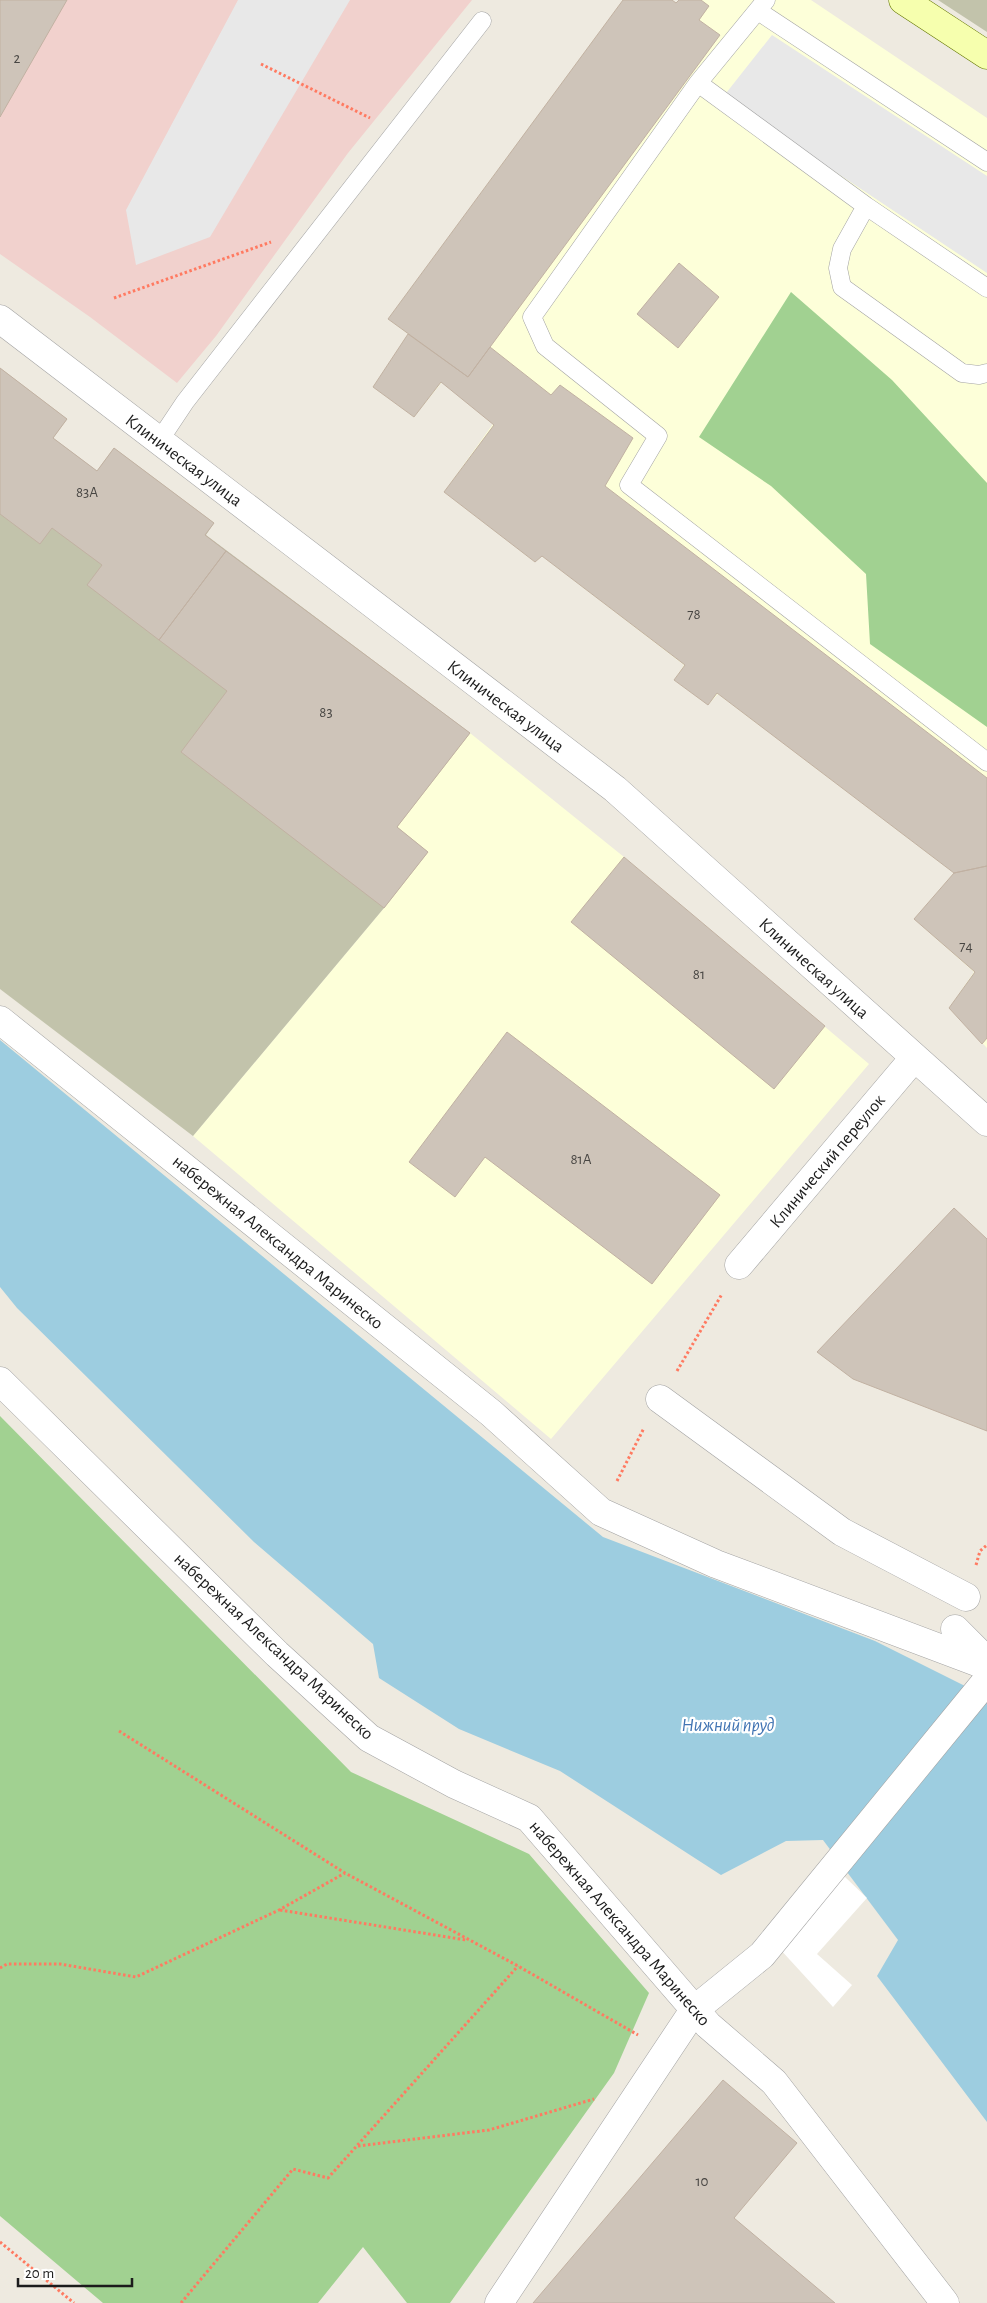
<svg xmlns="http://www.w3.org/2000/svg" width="987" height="2303" font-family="'Alegreya Sans',sans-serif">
<rect width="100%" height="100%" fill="#eeeae0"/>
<!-- commercial -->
<path fill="#f1d1cd" d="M 0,0 L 472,0 L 348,153 L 216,336 L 177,383 L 90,317 L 0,254 Z"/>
<!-- education -->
<path fill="#fdffd9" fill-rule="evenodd" d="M 623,0 L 672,0 L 676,3 L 679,0 L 811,0 L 987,118 L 987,1048 L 949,1008 L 974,972 L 914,919 L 954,873 L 718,694 L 708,705 L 674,680 L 684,665 L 542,556 L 535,562 L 444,492 L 493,424 L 442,382 L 414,417 L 373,387 L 408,334 L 388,319 ZM 679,263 L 719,297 L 678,347 L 637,314 Z
M 470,733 L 624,857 L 869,1064 L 551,1439 L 193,1136 L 384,908 L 428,852 L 397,827 ZM 507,1033 L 720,1195 L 652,1284 L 485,1157 L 455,1197 Z"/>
<!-- construction -->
<path fill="#c2c3ab" d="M 938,0 L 987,0 L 987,32 Z
M 0,368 L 67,419 L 53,438 L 97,471 L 114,448 L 214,523 L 206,535 L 470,733 L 397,827 L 428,852 L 384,908 L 193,1136 L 0,989 Z"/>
<!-- forest -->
<path fill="#a1d191" d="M 791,292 L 892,380 L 987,483 L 987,727 L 870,644 L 866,574 L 771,486 L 699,437 Z
M 0,1416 L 351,1772 L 529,1854 L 649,1993 L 614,2073 L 450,2303 L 407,2303 L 363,2247 L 318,2303 L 103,2303 L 0,2216 Z"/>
<!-- parking -->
<path fill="#e8e8e8" d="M 238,0 L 350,0 L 210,237 L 136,265 L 126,210 Z
M 772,35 L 987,176 L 987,273 L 723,97 Z"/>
<!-- water -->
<path fill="#9dcde0" d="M 0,1040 L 603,1537 L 875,1641 L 987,1697 L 987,2122 L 877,1976 L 898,1940 L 823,1840 L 786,1841 L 721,1875 L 560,1771 L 459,1729 L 379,1678 L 373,1644 L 254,1542 L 17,1308 L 0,1287 Z"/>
<!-- pier -->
<path fill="#fff" d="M 844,1876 L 867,1898 L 817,1954 L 852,1985 L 833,2007 L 779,1948 Z"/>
<!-- building -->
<path fill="#cec4b9" stroke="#c1b1a2" d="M 0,0 L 67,0 L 0,117 Z
M 623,0 L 672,0 L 676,3 L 679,0 L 701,0 L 709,6 L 699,20 L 720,35 L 468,377 L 388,319 Z
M 679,263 L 719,297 L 678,348 L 637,314 Z
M 408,334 L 468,377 L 490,347 L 551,395 L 560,385 L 633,438 L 605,486 L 987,778 L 987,866 L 954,873 L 717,693 L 708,705 L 674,680 L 685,665 L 542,556 L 535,562 L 444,492 L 494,425 L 441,382 L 414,417 L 373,387 Z
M 0,368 L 67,419 L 53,438 L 97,471 L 114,448 L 214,523 L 205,535 L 226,551 L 159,640 L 87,585 L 102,565 L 52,528 L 40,544 L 0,514 Z
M 226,551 L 470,733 L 397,827 L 428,852 L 384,908 L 181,752 L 227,691 L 159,640 Z
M 624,857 L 825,1026 L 774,1089 L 571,922 Z
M 987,866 L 987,1038 L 982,1044 L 949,1008 L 975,972 L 914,919 L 954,873 Z
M 507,1032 L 720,1195 L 652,1284 L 485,1157 L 455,1197 L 409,1162 Z
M 954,1208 L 987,1239 L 987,1431 L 853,1379 L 817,1352 Z
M 723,2080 L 797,2143 L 734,2218 L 835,2303 L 533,2303 Z"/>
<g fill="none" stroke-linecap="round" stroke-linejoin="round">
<defs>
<path id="lane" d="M 766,0 L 698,83 L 532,317 L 545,346 L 658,436 L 629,485 L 987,762
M 758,11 L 987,162
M 698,83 L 866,206 L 987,288
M 866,206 L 842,249 L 838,268 L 842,287 L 962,373 L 979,375 L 987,373
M 159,441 L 185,402 L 482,21"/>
<path id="street" d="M 0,319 L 615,789 L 987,1122
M 0,1020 L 491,1413 L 601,1512 L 716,1564 L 987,1666
M 739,1265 L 914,1058
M 0,1381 L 277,1654 L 369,1738 L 454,1784 L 529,1818 L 708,2025 L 774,2082 L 945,2303
M 660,1399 L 842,1532 L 966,1597
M 955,1629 L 987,1661
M 499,2303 L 694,2010 L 762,1955 L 987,1680"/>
<path id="secondary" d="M 903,0 L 987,55"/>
</defs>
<!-- lane casing -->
<use href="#lane" stroke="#a3a3a3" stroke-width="19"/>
<!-- street casing -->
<use href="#street" stroke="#a3a3a3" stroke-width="29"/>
<!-- secondary casing -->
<use href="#secondary" stroke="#637600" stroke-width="29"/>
<!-- path -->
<path stroke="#ff7a61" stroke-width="3" stroke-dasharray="2.5 2.5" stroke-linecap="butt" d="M 261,64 L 370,118
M 114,298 L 271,242
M 677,1371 L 722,1294
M 617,1481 L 644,1428
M 976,1565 L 980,1551 L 987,1545
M 119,1731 L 345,1873 L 518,1966 L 638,2035
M 280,1910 L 466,1940
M 0,1968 L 7,1964 L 60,1964 L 136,1977 L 279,1910 L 345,1873
M 358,2146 L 489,2130 L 594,2099
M 0,2242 L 74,2303
M 181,2303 L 293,2169 L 328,2178 L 518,1966"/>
<!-- lane -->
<use href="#lane" stroke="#fff" stroke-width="18"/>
<!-- street -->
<use href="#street" stroke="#fff" stroke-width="28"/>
<!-- secondary -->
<use href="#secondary" stroke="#f6ffae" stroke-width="28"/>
</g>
<g text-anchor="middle" stroke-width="4.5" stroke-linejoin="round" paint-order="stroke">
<!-- number labels -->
<g font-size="15" fill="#484643">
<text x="17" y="63">2</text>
<text x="87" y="497">83А</text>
<text x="694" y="619">78</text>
<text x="326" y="717">83</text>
<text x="966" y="951">74</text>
<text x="699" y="979">81</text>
<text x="581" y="1164">81А</text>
<text x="702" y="2186">10</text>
</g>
<!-- street labels -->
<g font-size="18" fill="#1c1c1c" stroke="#fff">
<text transform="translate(184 460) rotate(37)" y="6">Клиническая улица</text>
<text transform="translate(506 706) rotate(37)" y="6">Клиническая улица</text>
<text transform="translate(814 968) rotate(42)" y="6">Клиническая улица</text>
<text transform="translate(827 1161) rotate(-50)" y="6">Клинический переулок</text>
<text transform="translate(278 1242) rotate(39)" y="6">набережная Александра Маринеско</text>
<text transform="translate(274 1646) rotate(43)" y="6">набережная Александра Маринеско</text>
<text transform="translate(620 1923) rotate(49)" y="6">набережная Александра Маринеско</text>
</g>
<!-- water labels -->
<g font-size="19" font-style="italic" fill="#4174b3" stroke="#fff">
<text x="728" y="1731">Нижний пруд</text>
</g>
</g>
<!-- scale -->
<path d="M18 2278v8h114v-8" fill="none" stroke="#1c1c1c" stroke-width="2.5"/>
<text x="25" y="2278" font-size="15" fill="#1c1c1c" stroke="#ffffff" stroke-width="4" paint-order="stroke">20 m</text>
</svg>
